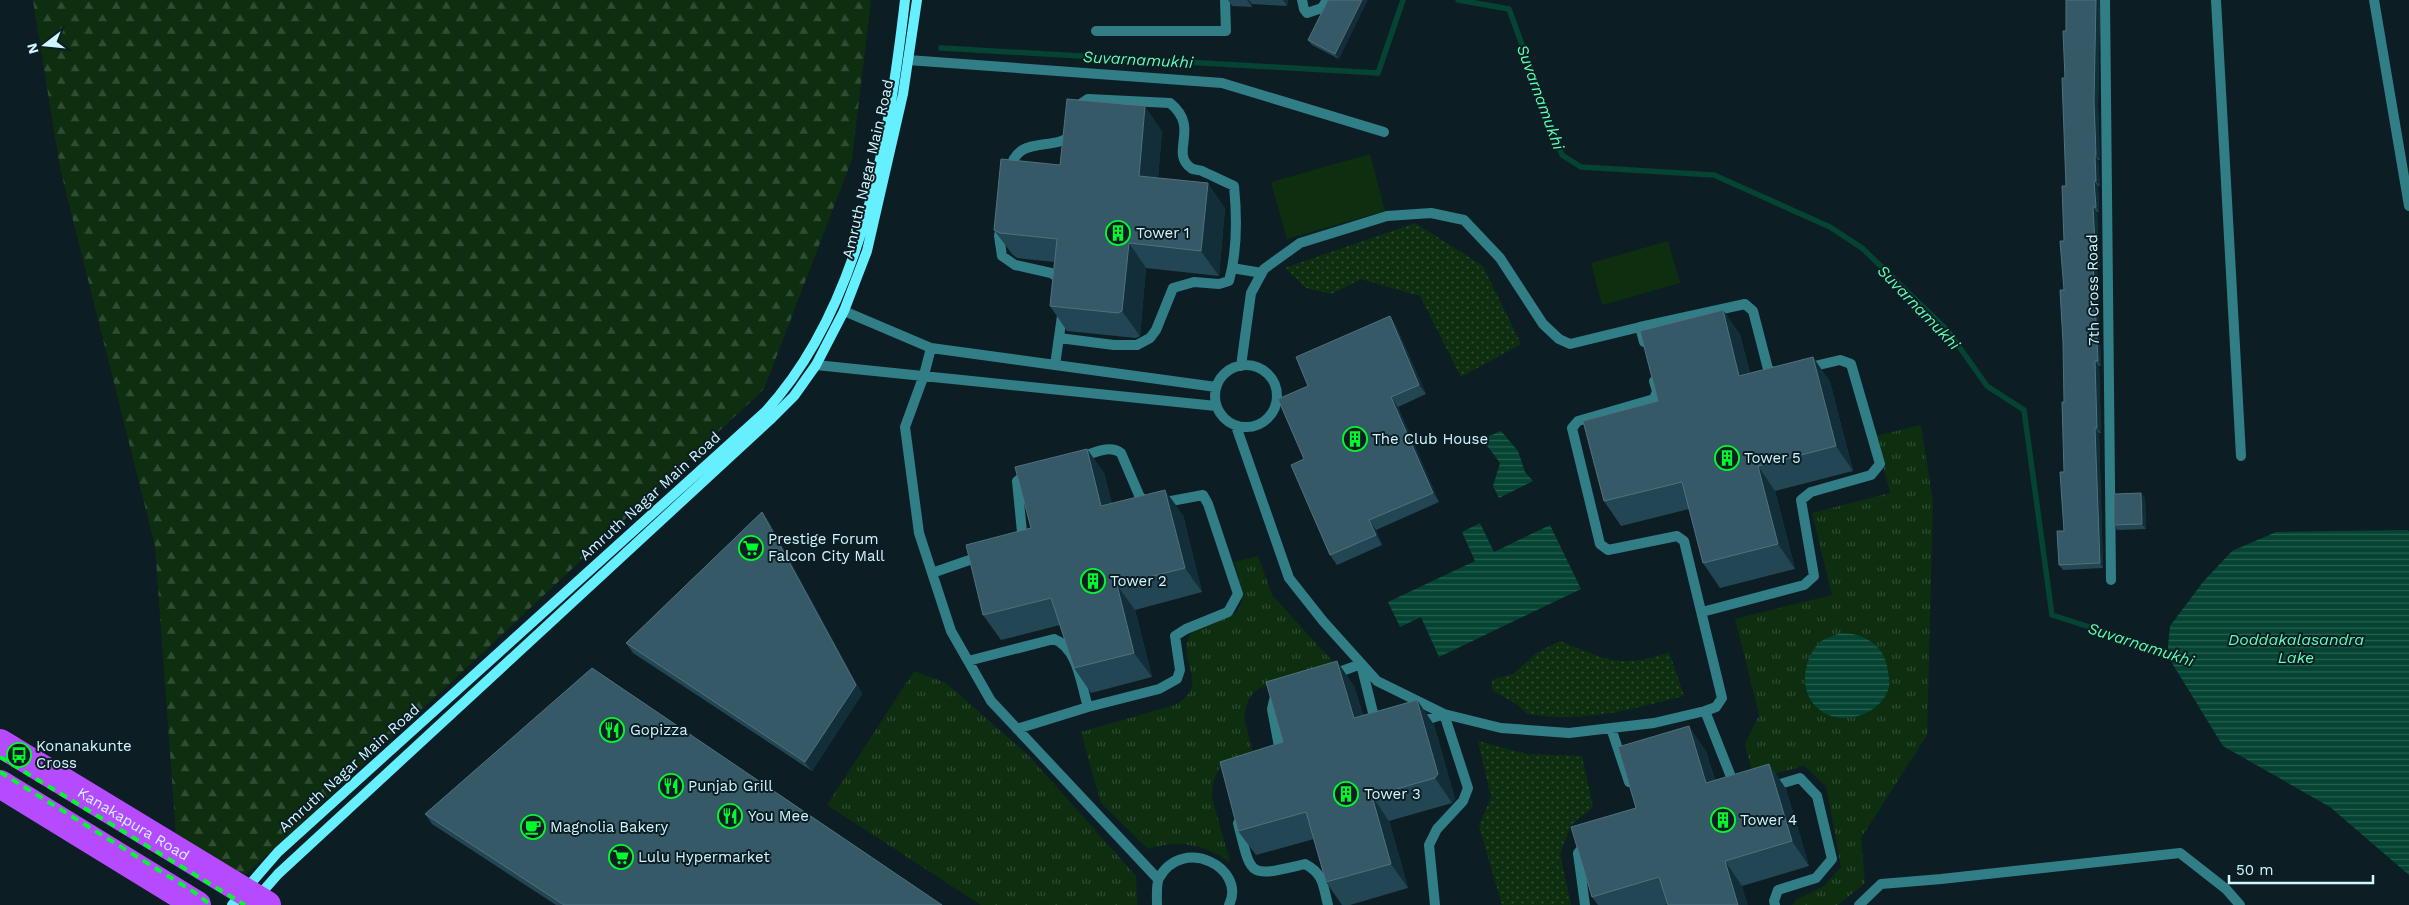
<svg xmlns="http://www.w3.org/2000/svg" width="2409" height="905" font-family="'Work Sans',sans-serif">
<defs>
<pattern id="grass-dots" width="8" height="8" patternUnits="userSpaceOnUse" patternTransform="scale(1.25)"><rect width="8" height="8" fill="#0e2e10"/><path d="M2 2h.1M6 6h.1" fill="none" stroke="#304d34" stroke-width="1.8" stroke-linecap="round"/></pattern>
<pattern id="forest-firs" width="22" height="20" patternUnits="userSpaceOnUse" patternTransform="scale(1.25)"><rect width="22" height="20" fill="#0e2e10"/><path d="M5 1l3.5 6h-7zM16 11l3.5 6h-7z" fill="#304d34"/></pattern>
<pattern id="park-tufts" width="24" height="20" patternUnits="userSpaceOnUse" patternTransform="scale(1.25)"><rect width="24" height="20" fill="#0e2e10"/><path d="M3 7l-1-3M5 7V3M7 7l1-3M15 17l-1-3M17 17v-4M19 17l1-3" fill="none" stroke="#304d34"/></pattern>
<pattern id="water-rules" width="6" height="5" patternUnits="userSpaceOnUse" patternTransform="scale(1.25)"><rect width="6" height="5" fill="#054432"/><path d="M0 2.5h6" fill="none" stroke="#286051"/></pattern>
</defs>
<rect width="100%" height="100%" fill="#0c1e24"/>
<!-- grass -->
<path fill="url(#grass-dots)" d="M 1415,223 L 1483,266 L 1521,344 L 1461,377 L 1420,296 L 1361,279 L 1331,294 L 1306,288 L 1285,268 Z
M 1560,641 C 1605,659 1622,670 1669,652 L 1684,696 C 1630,710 1584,723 1527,714 C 1515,700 1506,700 1492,690 L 1492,680 L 1513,674 L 1537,653 Z
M 1478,741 L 1527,754 L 1582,756 L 1593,807 L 1571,825 L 1560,854 L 1571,905 L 1502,905 L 1479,826 L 1491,797 Z"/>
<!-- forest -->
<path fill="url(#forest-firs)" d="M 33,0 L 871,0 L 852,159 L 764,389 L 243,877 L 176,836 L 155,546 L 60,168 Z"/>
<!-- park -->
<path fill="url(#park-tufts)" d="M 1921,425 L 1933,502 L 1927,735 L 1861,838 L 1865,883 L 1838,905 L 1792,905 L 1796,900 L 1824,886 L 1841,867 L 1826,786 L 1804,766 L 1754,779 L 1745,744 L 1759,715 L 1735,619 L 1832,595 L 1812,513 L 1890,493 L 1876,436 Z
M 1258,556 L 1272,595 L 1337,666 L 1260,688 L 1253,693 L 1248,700 L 1244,717 L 1254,757 L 1221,766 C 1214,776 1212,785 1212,798 L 1230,862 C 1204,844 1178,839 1148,849 L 1101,803 L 1081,732 L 1175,705 C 1211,684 1179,664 1188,639 C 1197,617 1243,628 1242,596 C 1242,585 1237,573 1234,562 Z
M 914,671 L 946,683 L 1029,756 L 1136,876 L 1137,905 L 981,905 L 827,805 Z"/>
<!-- pitch -->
<path fill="#0e2e10" d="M 1370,154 L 1385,211 L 1287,239 L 1271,182 Z
M 1668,241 L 1680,283 L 1602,305 L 1591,263 Z"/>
<!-- water -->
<path fill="url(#water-rules)" d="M 1501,431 L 1518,451 L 1525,472 L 1533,481 L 1499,498 L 1493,486 L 1500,463 L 1482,439 Z
M 1480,523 L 1494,552 L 1550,525 L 1581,589 L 1439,657 L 1421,617 L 1400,627 L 1388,602 L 1475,561 L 1462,532 Z
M 2406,530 L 2409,531 L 2409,875 L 2330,807 L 2223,746 L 2167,655 L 2170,626 L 2203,582 L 2232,551 L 2276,532 Z
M 1840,633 C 1865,633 1886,646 1888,672 C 1889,676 1890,683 1889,687 C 1882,715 1841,727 1820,710 C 1799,694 1802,664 1817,645 C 1821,639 1834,636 1840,633 Z"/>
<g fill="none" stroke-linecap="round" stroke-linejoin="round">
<!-- stream -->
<path stroke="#054432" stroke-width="5.5" d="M 1458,0 L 1509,9 L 1562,155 L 1581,167 L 1714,175 L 1830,227 L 1862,248 L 1948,331 L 1987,386 L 2024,410 L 2052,615 L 2175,654
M 941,48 L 1378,73 L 1403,0"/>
<!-- street -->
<path stroke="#327e87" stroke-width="10" d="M 1302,0 L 1304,9 L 1307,13 L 1322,8 L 1327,0
M 2105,0 L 2111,580
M 2216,0 L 2241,456
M 2374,0 L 2409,206
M 1096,31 L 1226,31 L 1225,0
M 908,60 L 1222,83 L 1384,132
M 1010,171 C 1016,133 1054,153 1073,134
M 1001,224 L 999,236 L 1002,256 L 1015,265 L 1051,273 L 1064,282
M 1232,268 L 1262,273
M 844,311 L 931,348 L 1216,387
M 1059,338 L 1114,345 L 1137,345 L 1150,338 L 1156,330 L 1173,288 L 1194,282 L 1219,284 L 1229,281 C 1237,252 1237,216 1234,186 C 1223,181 1213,176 1202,171 C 1199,170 1194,170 1191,168 C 1169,152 1201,128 1170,103 L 1088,99 L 1082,103 L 1080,111
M 1644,342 L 1640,327 L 1745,304 L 1753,311 L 1768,369 L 1777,375
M 931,348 L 924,375 L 905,427 L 919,533 L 951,631 L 991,701 L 1158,879
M 816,365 L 1216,406
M 1055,365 L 1063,309
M1215 396a31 31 0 1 1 62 0a31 31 0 1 1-62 0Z
M 1241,366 L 1251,293 L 1264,269 L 1300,243 L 1387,216 L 1431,213 L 1464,220 L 1500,258 L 1543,324 L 1559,339 L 1570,344 L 1640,327
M 1236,426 L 1289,578 L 1323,621 L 1377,681 L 1444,714 L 1501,728 L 1569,733 L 1654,723 L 1705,711 L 1716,707 L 1722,698 L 1684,541 L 1677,536 L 1608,550 L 1600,544 L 1572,428 L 1578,421 L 1654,399 L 1657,391 L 1654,381
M 1020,541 L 1022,532 L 1017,481 L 1030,472
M 932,573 L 981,556
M 1702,612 L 1804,585 L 1814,576 L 1801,500 L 1811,492 L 1871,475 L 1880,464 L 1851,364 L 1840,360 L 1806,368
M 968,661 L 1054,639 C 1078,648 1081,685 1088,707
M 1331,675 L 1361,664 L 1376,725
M 1280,696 L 1274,700 L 1272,709 L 1281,757
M 1705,711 L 1735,787
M 1417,723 L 1444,714 L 1468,788 L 1463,801 L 1437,829 L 1429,845 L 1435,905
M 1611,728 L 1629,782
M 1017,729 L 1088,707 L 1159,689 L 1177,679 L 1180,670 L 1175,636 L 1186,629 L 1228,612 L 1238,594 L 1208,504 L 1203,495 L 1155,504 L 1145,503 L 1139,495 L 1121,453 C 1110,444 1092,454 1080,457
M 1770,787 L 1800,778 L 1817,796 L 1832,859 L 1816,878 L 1778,890 L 1774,901 L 1775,905
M 1238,823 C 1252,879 1248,877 1305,864 C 1324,874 1323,886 1328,905
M 1157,905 C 1157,898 1156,884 1159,878 C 1183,835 1247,868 1229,905
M 1585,905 L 1578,853 L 1587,843
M 1859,905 L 1881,884 L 1941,879 L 2180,853 L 2226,889 L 2240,905"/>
<!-- secondary -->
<path stroke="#66efff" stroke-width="10" d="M 257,898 L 278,874 L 772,418 L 794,396 L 816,365 L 844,311 L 867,251 L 903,94 L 917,0
M 232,905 L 278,852 L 765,412 C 862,307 889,138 905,0"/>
<!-- highway -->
<g stroke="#b64aff" stroke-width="28">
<path id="s1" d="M 0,743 L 267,905"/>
<path d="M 0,784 L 197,905"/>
</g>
<!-- rail -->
<path stroke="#00fa2c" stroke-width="4" stroke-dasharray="8 6" stroke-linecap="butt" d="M 0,757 L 245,905
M 0,772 L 194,892 L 211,905"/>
</g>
<!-- wall -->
<path fill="#234654" d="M 1228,0 L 1288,0 L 1287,6 L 1252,4 L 1252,7 L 1232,6 Z
M 1328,0 L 1339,59 L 1312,45 L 1308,40 Z
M 2066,0 L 2100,0 L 2098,106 L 2100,160 L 2098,160 L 2100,186 L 2098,186 L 2099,212 L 2097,212 L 2100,267 L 2097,267 L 2101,366 L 2099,366 L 2101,433 L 2099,433 L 2103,568 L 2063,570 L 2059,565 L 2064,531 L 2064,290 L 2066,186 L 2065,78 L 2066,31 Z
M 1162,131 L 1158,178 L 1225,208 L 1219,276 L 1146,268 L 1140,336 L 1136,338 L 1067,331 L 1050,306 L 1054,262 L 1017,258 L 1012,254 L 994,230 Z
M 1723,310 L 1740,335 L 1750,373 L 1813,357 L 1830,382 L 1853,471 L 1775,491 L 1795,569 L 1720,588 L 1703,563 L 1689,509 L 1621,526 L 1604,501 L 1658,401 Z
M 1390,316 L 1396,326 L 1426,394 L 1398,407 L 1439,502 L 1376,530 L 1382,545 L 1337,565 L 1330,555 L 1304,459 L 1308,386 Z
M 1087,449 L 1104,473 L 1112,504 L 1183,515 L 1202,592 L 1135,610 L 1152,677 L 1091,693 L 1074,668 L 1060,625 L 1001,640 L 983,615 L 1031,528 Z
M 2145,498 L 2146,529 L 2117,530 L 2114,525 Z
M 762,512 L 769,522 L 862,694 L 812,771 L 633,653 L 626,643 Z
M 1354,686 L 1363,715 L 1417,700 L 1434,725 L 1455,799 L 1452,803 L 1389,821 L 1408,888 L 1350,905 L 1342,905 L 1326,882 L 1314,839 L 1256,855 L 1238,831 L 1283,742 Z
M 1706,751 L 1715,780 L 1769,764 L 1786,789 L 1809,866 L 1742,886 L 1665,905 L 1598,905 L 1592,897 L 1636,808 Z
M 425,814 L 942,905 L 556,905 L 432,824 Z"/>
<!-- shaded-wall -->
<path fill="#122e39" d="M 1247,0 L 1249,0 L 1252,4 L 1252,7 Z
M 1283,0 L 1288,0 L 1287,6 Z
M 1362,0 L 1368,0 L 1339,59 L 1335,54 Z
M 2096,0 L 2100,0 L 2098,106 L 2100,160 L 2096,155 L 2094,101 Z
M 1145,106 L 1162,131 L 1156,201 L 1139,176 Z
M 2095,155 L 2098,160 L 2100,186 L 2096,181 Z
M 2094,181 L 2098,186 L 2099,212 L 2096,207 Z
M 1208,183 L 1225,208 L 1219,276 L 1201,251 Z
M 2093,207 L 2097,212 L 2100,267 L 2096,262 Z
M 1129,243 L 1146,268 L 1140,336 L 1122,311 Z
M 2093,262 L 2097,267 L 2101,366 L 2098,361 Z
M 1723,310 L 1740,335 L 1757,401 L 1739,376 Z
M 1390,316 L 1396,326 L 1426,394 L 1419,385 Z
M 1813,357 L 1830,382 L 1853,471 L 1836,446 Z
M 2095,361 L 2099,366 L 2101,433 L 2097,428 Z
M 1391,397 L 1398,407 L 1439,502 L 1433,493 Z
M 2095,428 L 2099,433 L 2103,568 L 2100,563 Z
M 1087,449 L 1104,473 L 1119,531 L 1101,506 Z
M 1758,466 L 1775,491 L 1795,569 L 1778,544 Z
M 1165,490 L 1183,515 L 1202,592 L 1185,568 Z
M 2141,493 L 2145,498 L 2146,529 L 2142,524 Z
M 762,512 L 769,522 L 862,694 L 812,771 L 805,762 Z
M 1369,520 L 1376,530 L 1382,545 L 1376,535 Z
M 1117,585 L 1135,610 L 1152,677 L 1134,653 Z
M 1337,661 L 1354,686 L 1371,743 L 1354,718 Z
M 1417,700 L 1434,725 L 1455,799 L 1452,803 L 1435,778 Z
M 1689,726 L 1706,751 L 1723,808 L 1706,783 Z
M 1769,764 L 1786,789 L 1809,866 L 1792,841 Z
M 1372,796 L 1389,821 L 1408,888 L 1391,864 Z
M 1725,861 L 1742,886 L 1748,905 L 1738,905 Z"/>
<!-- building -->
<path fill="#355966" stroke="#4e727e" d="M 1328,0 L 1362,0 L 1335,54 L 1308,40 Z
M 2066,0 L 2096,0 L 2094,101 L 2096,155 L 2095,155 L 2096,181 L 2094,181 L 2096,207 L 2093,207 L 2096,262 L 2093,262 L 2098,361 L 2095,361 L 2097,428 L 2095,428 L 2100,563 L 2059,565 L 2057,531 L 2064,531 L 2060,472 L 2064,472 L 2062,402 L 2064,402 L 2063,342 L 2060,290 L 2064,290 L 2060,241 L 2064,241 L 2062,186 L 2066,186 L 2062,78 L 2065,78 L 2063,31 L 2066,31 Z
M 1067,99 L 1145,106 L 1139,176 L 1208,183 L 1201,251 L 1129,243 L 1122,311 L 1118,313 L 1050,306 L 1057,239 L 1000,233 L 994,230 L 1001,159 L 1060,165 Z
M 1723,310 L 1739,376 L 1813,357 L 1836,446 L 1758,466 L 1778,544 L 1703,563 L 1682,482 L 1604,501 L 1583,421 L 1658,401 L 1640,331 Z
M 1390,316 L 1419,385 L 1391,397 L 1433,493 L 1369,520 L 1376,535 L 1330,555 L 1291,465 L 1304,459 L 1278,399 L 1308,386 L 1296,357 Z
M 1087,449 L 1101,506 L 1165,490 L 1185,568 L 1117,585 L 1134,653 L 1074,668 L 1051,598 L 983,615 L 966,545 L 1031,528 L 1015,467 Z
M 2141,493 L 2142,524 L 2114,525 L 2114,494 Z
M 762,512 L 856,685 L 805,762 L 626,643 Z
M 1337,661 L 1354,718 L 1417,700 L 1438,774 L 1435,778 L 1372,796 L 1391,864 L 1326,882 L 1306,812 L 1238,831 L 1220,762 L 1283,742 L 1266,682 Z
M 592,668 L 942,905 L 564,905 L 425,814 Z
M 1689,726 L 1706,783 L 1769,764 L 1792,841 L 1725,861 L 1738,905 L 1668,905 L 1659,877 L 1592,897 L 1571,827 L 1636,808 L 1618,747 Z"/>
<!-- icons -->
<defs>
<symbol id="building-ring" viewBox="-11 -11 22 22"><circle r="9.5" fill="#0c1e24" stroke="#00fa2c" stroke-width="1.5"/><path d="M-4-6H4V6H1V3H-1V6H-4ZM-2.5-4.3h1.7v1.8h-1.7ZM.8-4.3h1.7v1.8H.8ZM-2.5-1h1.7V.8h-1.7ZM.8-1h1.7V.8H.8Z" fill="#00fa2c"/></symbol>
<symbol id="supermarket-ring" viewBox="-11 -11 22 22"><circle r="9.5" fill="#0c1e24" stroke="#00fa2c" stroke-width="1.5"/><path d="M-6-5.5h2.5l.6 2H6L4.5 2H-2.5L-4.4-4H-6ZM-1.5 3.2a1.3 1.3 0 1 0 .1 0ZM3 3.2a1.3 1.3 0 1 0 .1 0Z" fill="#00fa2c"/></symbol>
<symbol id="restaurant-ring" viewBox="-11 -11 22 22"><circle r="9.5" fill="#0c1e24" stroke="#00fa2c" stroke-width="1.5"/><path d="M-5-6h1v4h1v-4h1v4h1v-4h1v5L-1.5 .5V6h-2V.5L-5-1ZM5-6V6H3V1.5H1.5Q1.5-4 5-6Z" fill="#00fa2c"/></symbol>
<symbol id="bus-ring" viewBox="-11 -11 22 22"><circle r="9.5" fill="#0c1e24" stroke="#00fa2c" stroke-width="1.5"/><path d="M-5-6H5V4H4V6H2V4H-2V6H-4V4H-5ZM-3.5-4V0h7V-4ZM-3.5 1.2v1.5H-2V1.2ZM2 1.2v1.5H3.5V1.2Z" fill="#00fa2c"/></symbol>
<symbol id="cafe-ring" viewBox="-11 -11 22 22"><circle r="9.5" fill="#0c1e24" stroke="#00fa2c" stroke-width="1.5"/><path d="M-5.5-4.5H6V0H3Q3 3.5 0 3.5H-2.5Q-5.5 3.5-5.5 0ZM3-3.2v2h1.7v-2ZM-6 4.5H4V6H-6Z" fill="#00fa2c"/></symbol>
</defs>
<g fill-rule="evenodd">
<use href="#building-ring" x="1104" y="219" width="28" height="28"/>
<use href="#building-ring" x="1341" y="425" width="28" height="28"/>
<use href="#building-ring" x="1713" y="444" width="28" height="28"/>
<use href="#supermarket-ring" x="737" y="534" width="28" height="28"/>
<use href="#building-ring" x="1079" y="567" width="28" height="28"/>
<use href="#restaurant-ring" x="598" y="716" width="28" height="28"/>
<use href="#bus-ring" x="5" y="741" width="28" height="28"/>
<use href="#restaurant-ring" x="657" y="772" width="28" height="28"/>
<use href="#building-ring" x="1332" y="780" width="28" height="28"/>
<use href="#restaurant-ring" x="716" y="802" width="28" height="28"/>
<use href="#building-ring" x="1709" y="806" width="28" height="28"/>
<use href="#cafe-ring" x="519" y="813" width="28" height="28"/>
<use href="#supermarket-ring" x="607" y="843" width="28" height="28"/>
</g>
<g text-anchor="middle" stroke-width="4" stroke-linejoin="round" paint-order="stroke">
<!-- street labels -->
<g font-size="15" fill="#cff6ff" stroke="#0c1e24">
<text transform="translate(868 169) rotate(-77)" y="5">Amruth Nagar Main Road</text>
<text transform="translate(2093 290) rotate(-91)" y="5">7th Cross Road</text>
<text transform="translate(650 496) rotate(-42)" y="5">Amruth Nagar Main Road</text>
<text transform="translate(349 768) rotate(-42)" y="5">Amruth Nagar Main Road</text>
<text dy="5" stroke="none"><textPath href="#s1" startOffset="156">Kanakapura Road</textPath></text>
</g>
<!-- poi labels -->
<g font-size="15" fill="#cff6ff" stroke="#0c1e24" text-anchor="start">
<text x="1136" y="238">Tower 1</text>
<text x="1372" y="444">The Club House</text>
<text x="1744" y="463">Tower 5</text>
<text x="768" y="544">Prestige Forum<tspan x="768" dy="17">Falcon City Mall</tspan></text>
<text x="1110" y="586">Tower 2</text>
<text x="630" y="735">Gopizza</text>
<text x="36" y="751">Konanakunte<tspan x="36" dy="17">Cross</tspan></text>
<text x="688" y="791">Punjab Grill</text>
<text x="1364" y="799">Tower 3</text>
<text x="748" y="821">You Mee</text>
<text x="1740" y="825">Tower 4</text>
<text x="550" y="832">Magnolia Bakery</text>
<text x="638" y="862">Lulu Hypermarket</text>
</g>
<!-- water labels -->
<g font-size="16" font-style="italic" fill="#5dffb4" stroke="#0c1e24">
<text transform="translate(1138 59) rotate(3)" y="6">Suvarnamukhi</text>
<text transform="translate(1541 97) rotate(70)" y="6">Suvarnamukhi</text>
<text transform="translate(1919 307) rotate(46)" y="6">Suvarnamukhi</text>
<text x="2296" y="645">Doddakalasandra<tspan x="2296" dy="18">Lake</tspan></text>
<text transform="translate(2141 644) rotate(18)" y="6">Suvarnamukhi</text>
</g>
</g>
<!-- north arrow -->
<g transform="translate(45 45) rotate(254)" stroke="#0c1e24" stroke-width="4" paint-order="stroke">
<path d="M0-4L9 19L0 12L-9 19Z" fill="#cff6ff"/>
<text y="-8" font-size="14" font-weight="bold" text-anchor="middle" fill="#cff6ff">N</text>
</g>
<!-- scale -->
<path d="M2229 875v8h144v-8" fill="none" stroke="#cff6ff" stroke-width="2.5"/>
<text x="2236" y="875" font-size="15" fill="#cff6ff" stroke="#0c1e24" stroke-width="4" paint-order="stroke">50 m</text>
</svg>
